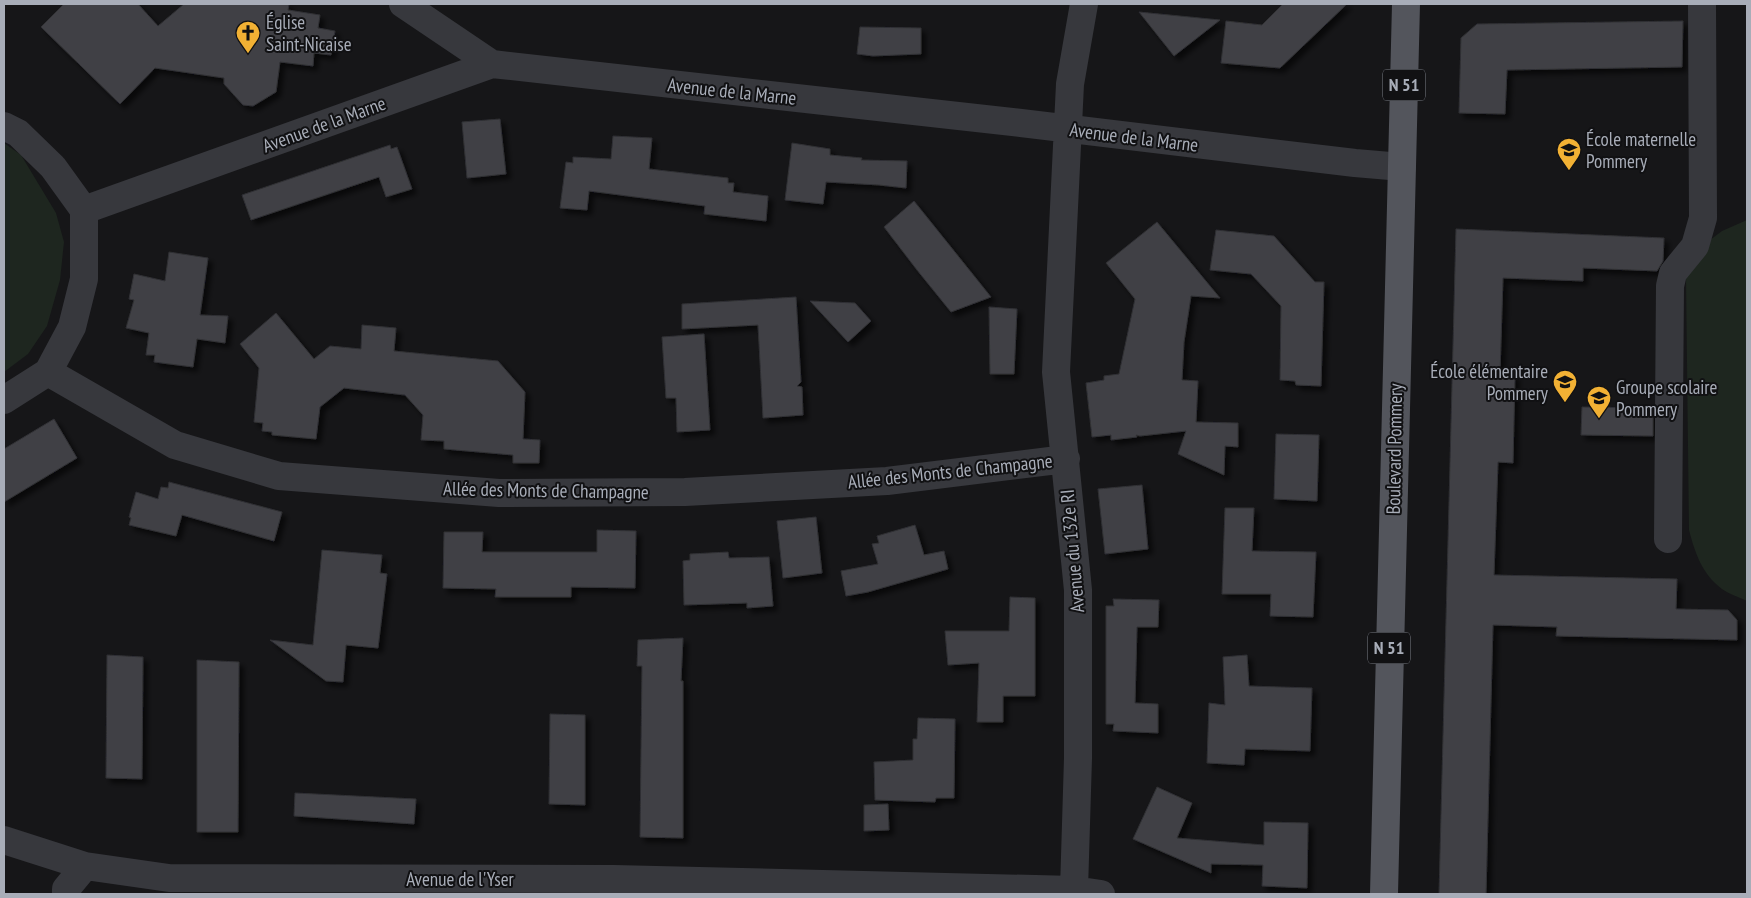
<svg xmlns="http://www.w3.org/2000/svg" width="1751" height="898" font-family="'PT Sans Narrow',sans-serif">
<defs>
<filter id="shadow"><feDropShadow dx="4.5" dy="4.5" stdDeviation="2.5" flood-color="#0009"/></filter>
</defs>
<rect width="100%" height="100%" fill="#161618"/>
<!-- green -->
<path fill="#1e261f" d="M 4,143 L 21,155 L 56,213 L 64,242 L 60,280 L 47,326 L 28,354 L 4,372 Z
M 1747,220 L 1747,601 C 1739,597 1729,594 1722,589 C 1702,574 1695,553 1689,530 L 1686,278 L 1702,246 L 1722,231 Z"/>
<!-- building -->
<path fill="#404145" stroke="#303034" filter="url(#shadow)" d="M 64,4 L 138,4 L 158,26 L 184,4 L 289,4 L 288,10 L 320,15 L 318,28 L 335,31 L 331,55 L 314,53 L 313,66 L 280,62 L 276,92 L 253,106 L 243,105 L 224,84 L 224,78 L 155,68 L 120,104 L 41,27 Z
M 1283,4 L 1347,4 L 1280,68 L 1221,63 L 1226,21 L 1262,25 Z
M 1139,12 L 1220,20 L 1174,56 Z
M 1683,21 L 1682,67 L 1507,70 L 1505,114 L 1459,113 L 1461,38 L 1477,24 Z
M 860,27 L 921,28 L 921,54 L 873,56 L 857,54 Z
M 500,119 L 506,174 L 467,178 L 462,122 Z
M 613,136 L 652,138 L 649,169 L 728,178 L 728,183 L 734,183 L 733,192 L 768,196 L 766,221 L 704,214 L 705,206 L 589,191 L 587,210 L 560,208 L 566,162 L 573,163 L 573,157 L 611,159 Z
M 792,143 L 830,149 L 830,155 L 862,158 L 861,160 L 907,161 L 906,188 L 879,185 L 826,182 L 823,204 L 785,200 Z
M 390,145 L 391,149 L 397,147 L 412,189 L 386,197 L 379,177 L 251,220 L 242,195 Z
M 914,201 L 975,277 L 991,297 L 951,312 L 917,270 L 884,227 Z
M 1157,222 L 1220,298 L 1191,296 L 1184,342 L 1182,380 L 1198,381 L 1196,422 L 1238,423 L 1238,447 L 1225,446 L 1224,475 L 1178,454 L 1186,431 L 1140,436 L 1136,435 L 1137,437 L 1111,440 L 1111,435 L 1092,437 L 1086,383 L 1104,380 L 1104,376 L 1119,374 L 1135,299 L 1106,263 Z
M 1456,229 L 1664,238 L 1663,261 L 1657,271 L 1583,268 L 1583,281 L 1503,278 L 1500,374 L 1515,375 L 1513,463 L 1498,462 L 1494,575 L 1677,579 L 1676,609 L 1728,610 L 1737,620 L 1737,640 L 1556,636 L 1557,627 L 1493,625 L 1486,894 L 1439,894 Z
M 1216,230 L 1274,236 L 1315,282 L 1324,282 L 1321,386 L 1296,385 L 1295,381 L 1280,380 L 1281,306 L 1251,274 L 1210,270 Z
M 169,252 L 208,258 L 200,315 L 228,316 L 225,343 L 197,339 L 193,367 L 154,362 L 155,355 L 146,355 L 149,333 L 126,328 L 134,300 L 129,299 L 134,274 L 165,281 Z
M 796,297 L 801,382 L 797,386 L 802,387 L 803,415 L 763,418 L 758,325 L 682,329 L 682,304 Z
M 810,301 L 855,303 L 871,321 L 848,342 Z
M 989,307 L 1017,309 L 1014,374 L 990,374 Z
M 276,313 L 314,359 L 330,346 L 361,349 L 362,325 L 396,328 L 394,351 L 498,361 L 525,392 L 523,439 L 540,440 L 539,463 L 513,463 L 513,455 L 444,449 L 444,441 L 421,440 L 423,415 L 405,395 L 344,388 L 320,407 L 316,439 L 272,435 L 272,432 L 262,431 L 263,423 L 254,422 L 259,368 L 240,344 Z
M 704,334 L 710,430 L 677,432 L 676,398 L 666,398 L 662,337 Z
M 1582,407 L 1653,408 L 1653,436 L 1581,435 Z
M 54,419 L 77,458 L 4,502 L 4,449 Z
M 1276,434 L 1319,435 L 1317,501 L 1274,499 Z
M 169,482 L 282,512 L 274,541 L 182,515 L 176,536 L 129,525 L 131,518 L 129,517 L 136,492 L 158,499 L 161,487 L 168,488 Z
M 1142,485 L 1148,549 L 1105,554 L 1098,489 Z
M 1225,508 L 1254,508 L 1252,551 L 1316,552 L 1313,617 L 1270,616 L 1271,594 L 1222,594 Z
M 816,517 L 822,573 L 783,578 L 777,521 Z
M 915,525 L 924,555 L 944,551 L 948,569 L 868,592 L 846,596 L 841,571 L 878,564 L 872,544 L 879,543 L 877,536 Z
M 597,530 L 636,531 L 635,588 L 571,587 L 571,597 L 495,597 L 496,589 L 443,588 L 444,532 L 483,532 L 482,552 L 597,552 Z
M 322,550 L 382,555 L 380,573 L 387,574 L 378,648 L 346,645 L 343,682 L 326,681 L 270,640 L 313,645 Z
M 728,552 L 729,558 L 769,557 L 773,606 L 747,608 L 747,603 L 684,605 L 683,561 L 690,560 L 690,554 Z
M 1010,597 L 1035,598 L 1035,696 L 1003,696 L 1003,722 L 977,722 L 979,663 L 948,665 L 945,631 L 1009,631 Z
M 1113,599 L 1159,600 L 1158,627 L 1137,627 L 1135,703 L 1158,704 L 1158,733 L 1113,731 L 1114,724 L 1106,724 L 1106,606 L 1114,606 Z
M 683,638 L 681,681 L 683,681 L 683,838 L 640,837 L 642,666 L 637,666 L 638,640 Z
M 107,655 L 143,657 L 142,779 L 106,778 Z
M 1247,655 L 1249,686 L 1312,688 L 1310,751 L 1245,749 L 1244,765 L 1207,763 L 1209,703 L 1225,705 L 1223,657 Z
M 197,660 L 239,662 L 238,832 L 197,832 Z
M 550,714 L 585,715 L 585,805 L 549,804 Z
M 918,718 L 955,719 L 954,798 L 936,798 L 935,802 L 875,800 L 874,762 L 913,760 L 913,739 L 917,739 Z
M 1157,787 L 1192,803 L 1177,838 L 1264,845 L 1264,822 L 1308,823 L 1307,888 L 1262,886 L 1263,865 L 1211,864 L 1211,873 L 1133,839 Z
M 295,793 L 416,799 L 414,824 L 294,816 Z
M 888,804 L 889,830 L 864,831 L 864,805 Z"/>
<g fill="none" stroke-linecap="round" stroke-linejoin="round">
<!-- minor -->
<path stroke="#37383d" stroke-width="28" d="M 403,4 L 492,64
M 4,126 L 18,133 L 53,167 L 84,210 L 84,279 L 72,327 L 48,372 L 4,400
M 84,210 L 492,64 L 1021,123 L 1355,163 L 1402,167
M 48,372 L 175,445 L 279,476 L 499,493 L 685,492 L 887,481 L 1066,459
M 1668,539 L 1670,286 L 1673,273 L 1695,246 L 1703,218 L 1702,4
M 4,840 L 85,866 L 169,878 L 614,879 L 1074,890 L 1101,894
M 1074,890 L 1078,758 L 1078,590 L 1056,372 L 1070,84 L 1084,4
M 66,894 L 66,889 L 85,866"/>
<!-- major -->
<path stroke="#53555c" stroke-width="28" d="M 1384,894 L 1406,4"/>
</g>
<!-- icons -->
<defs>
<symbol id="church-pin" viewBox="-11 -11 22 30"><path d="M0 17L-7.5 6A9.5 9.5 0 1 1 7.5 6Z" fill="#f2b134" stroke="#111113"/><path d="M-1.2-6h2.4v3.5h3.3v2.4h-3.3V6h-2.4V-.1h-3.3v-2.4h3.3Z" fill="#111"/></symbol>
<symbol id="school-pin" viewBox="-11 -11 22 30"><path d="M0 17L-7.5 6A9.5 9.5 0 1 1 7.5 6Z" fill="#f2b134" stroke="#111113"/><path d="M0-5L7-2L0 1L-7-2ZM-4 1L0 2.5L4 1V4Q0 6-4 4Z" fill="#111"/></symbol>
</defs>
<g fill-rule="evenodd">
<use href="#church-pin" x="234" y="19" width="28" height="38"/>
<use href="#school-pin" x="1555" y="136" width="28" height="38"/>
<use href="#school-pin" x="1551" y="368" width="28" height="38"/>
<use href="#school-pin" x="1585" y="384" width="28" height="38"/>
</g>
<g text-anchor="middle" stroke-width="4" stroke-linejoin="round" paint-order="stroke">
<!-- shield labels -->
<g fill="#111113" stroke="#7b7e86" stroke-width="1">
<rect x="1383" y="69.5" width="42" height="31" rx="4"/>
<rect x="1368" y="632.5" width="42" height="31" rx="4"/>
</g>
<g font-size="18" font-weight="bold" fill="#a8adb8">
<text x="1404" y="91">N 51</text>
<text x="1389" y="654">N 51</text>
</g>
<!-- poi labels -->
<g font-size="19" fill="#a8adb8" stroke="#111113" text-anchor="start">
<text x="266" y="29">Église<tspan x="266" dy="22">Saint-Nicaise</tspan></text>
<text x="1586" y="146">École maternelle<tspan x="1586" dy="22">Pommery</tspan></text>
<text x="1548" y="378" text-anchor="end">École élémentaire<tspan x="1548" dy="22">Pommery</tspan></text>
<text x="1616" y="394">Groupe scolaire<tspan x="1616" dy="22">Pommery</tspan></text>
</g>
<!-- street labels -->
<g font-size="19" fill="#a8adb8" stroke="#111113">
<text transform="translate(732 91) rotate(6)" y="7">Avenue de la Marne</text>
<text transform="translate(324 124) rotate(-20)" y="7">Avenue de la Marne</text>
<text transform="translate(1134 137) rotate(7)" y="7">Avenue de la Marne</text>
<text transform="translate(1394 449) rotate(-89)" y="7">Boulevard Pommery</text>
<text transform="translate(950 471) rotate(-6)" y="7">Allée des Monts de Champagne</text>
<text transform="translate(546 490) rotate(1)" y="7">Allée des Monts de Champagne</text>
<text transform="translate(1072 551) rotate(-95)" y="7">Avenue du 132e RI</text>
<text x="460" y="886">Avenue de l'Yser</text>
</g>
</g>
<!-- border -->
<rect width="1751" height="898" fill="none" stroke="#a8adb8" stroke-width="10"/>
</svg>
